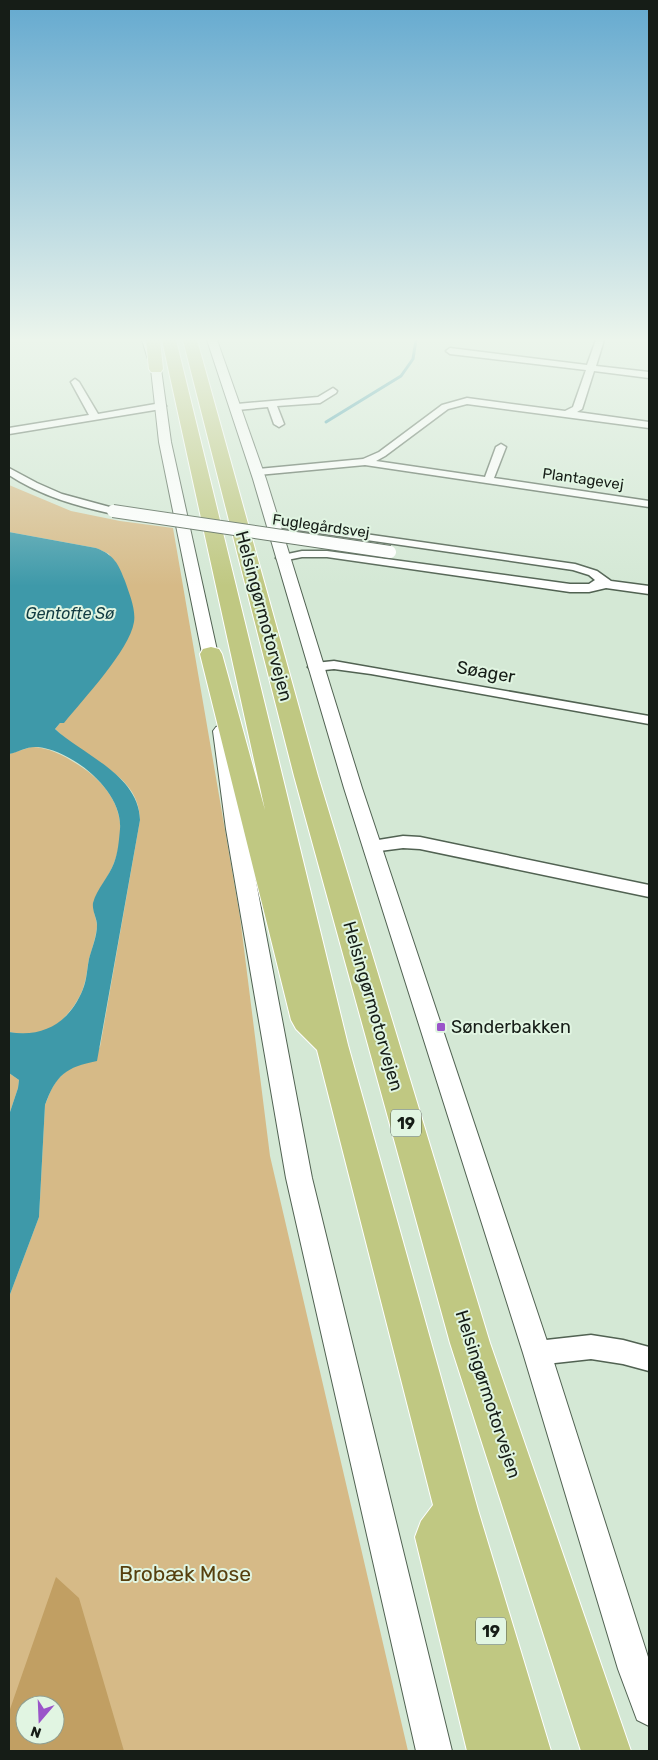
<svg xmlns="http://www.w3.org/2000/svg" width="658" height="1760" font-family="Rubik,sans-serif">
<rect width="100%" height="100%" fill="#d4e8d5"/>
<!-- green -->
<path fill="#d6ba87" fill-rule="evenodd" d="M 9,485 L 71,511 L 120,521 L 173,528 L 240,917 L 270,1156 L 408,1751 L 9,1751 L 9,1297 L 39,1217 L 45,1105 L 51,1090 L 57,1080 L 68,1069 L 81,1064 L 100,1047 L 140,820 C 139,776 96,765 69,742 C 65,739 60,733 55,729 L 60,723 L 64,722 L 117,656 L 134,621 L 109,554 L 96,548 L 9,532 ZM 25,1705 L 55,1705 L 55,1735 L 25,1735 Z
M 31,747 C 48,747 63,755 77,764 C 114,787 131,820 114,863 C 108,878 98,889 94,904 C 92,911 97,919 97,926 C 96,937 92,949 89,959 C 87,968 87,977 84,985 C 80,1002 60,1027 43,1032 C 32,1035 20,1034 9,1032 L 9,754 Z
M 9,1073 L 19,1080 L 18,1088 L 9,1115 Z"/>
<!-- forest -->
<path fill="#c19f63" fill-rule="evenodd" d="M 56,1577 L 79,1598 L 124,1751 L 9,1751 L 9,1712 ZM 25,1705 L 55,1705 L 55,1735 L 25,1735 Z"/>
<!-- water -->
<path fill="#3e99a9" d="M 9,532 L 96,548 C 114,555 118,563 125,581 C 129,593 136,609 134,622 C 129,651 84,698 64,723 L 60,723 L 55,729 C 83,755 139,775 140,820 L 97,1061 C 66,1067 56,1075 45,1105 L 39,1217 L 9,1297 L 9,1115 L 18,1088 L 19,1080 L 9,1073 L 9,1032 C 44,1038 70,1022 83,989 C 87,979 87,969 89,959 C 92,948 97,936 97,925 C 97,918 92,911 93,903 C 97,888 109,877 114,863 C 118,853 119,840 120,829 C 123,791 73,751 38,747 C 27,746 19,752 9,754 Z"/>
<g fill="none" stroke-linecap="round" stroke-linejoin="round">
<!-- stream -->
<path stroke="#3e99a9" stroke-width="3" d="M 326,422 L 401,376 L 413,359 L 416,340"/>
<defs>
<path id="minor" d="M 596,340 L 604,340 L 596,366 L 649,372 L 649,378 L 594,371 L 582,409 L 577,412 L 649,422 L 649,428 L 467,404 L 448,409 L 385,456 L 376,461 L 485,477 L 496,447 L 501,444 L 506,447 L 494,478 L 649,501 L 649,507 L 365,465 L 258,475 L 253,472 L 258,469 L 363,459 L 379,452 L 442,405 L 467,398 L 565,411 L 573,407 L 586,370 L 450,354 L 446,351 L 450,348 L 587,365 Z
M 75,379 L 79,382 L 98,414 L 161,403 L 166,406 L 161,409 L 9,434 L 9,428 L 89,415 L 71,382 Z
M 333,388 L 337,391 L 336,393 L 320,403 L 277,406 L 284,424 L 279,427 L 274,424 L 268,407 L 237,410 L 232,407 L 237,404 L 318,397 Z
M 9,468 L 37,483 L 62,494 L 117,509 L 118,511 L 113,514 C 76,506 41,496 9,475 Z
M 274,521 L 575,564 L 597,571 L 611,581 L 649,586 L 649,594 L 606,588 L 589,592 L 570,592 L 327,557 L 302,557 L 282,561 L 276,558 L 278,556 L 302,551 L 327,551 L 570,584 L 589,584 L 595,580 L 589,575 L 573,570 L 270,526 L 269,524 L 270,522 Z
M 334,661 L 649,716 L 649,724 L 371,674 L 334,669 L 315,671 L 308,667 L 315,663 Z
M 403,836 L 420,837 L 649,885 L 649,897 L 420,849 L 403,848 L 372,852 L 366,850 L 364,846 L 366,842 Z
M 591,1335 L 623,1340 L 649,1347 L 649,1371 L 623,1364 L 591,1359 L 537,1365 L 529,1361 L 525,1353 L 529,1345 L 537,1341 Z"/>
<path id="tertiary" d="M 142,340 L 152,340 L 161,369 L 171,442 L 222,673 L 220,676 L 208,676 L 206,673 L 159,442 L 151,369 Z
M 207,340 L 217,340 L 266,479 L 362,788 L 551,1353 L 649,1660 L 649,1726 L 637,1720 L 618,1669 L 523,1353 L 344,788 L 253,479 Z
M 222,725 L 228,727 L 231,731 L 246,829 L 312,1178 L 452,1751 L 416,1751 L 286,1178 L 226,829 L 213,731 L 216,727 Z"/>
<path id="motorway" d="M 146,340 L 160,340 L 163,369 L 161,372 L 151,372 L 149,369 Z
M 162,340 L 176,340 L 348,1045 L 478,1510 L 551,1751 L 467,1751 L 415,1537 L 421,1521 L 433,1505 L 317,1050 L 296,1029 L 291,1020 L 200,654 L 203,649 L 211,647 L 219,649 L 222,654 L 265,810 Z
M 183,340 L 197,340 L 318,776 L 490,1343 L 631,1751 L 581,1751 L 450,1343 L 294,776 Z"/>
</defs>
<!-- minor casing -->
<use href="#minor" stroke="#516252" stroke-width="3"/>
<!-- tertiary casing -->
<use href="#tertiary" stroke="#516252" stroke-width="2"/>
<!-- motorway casing -->
<use href="#motorway" stroke="#fff" stroke-width="2"/>
<!-- minor -->
<use href="#minor" fill="#fff" fill-rule="evenodd"/>
<!-- tertiary -->
<use href="#tertiary" fill="#fff" fill-rule="evenodd"/>
<!-- motorway -->
<use href="#motorway" fill="#c0c882" fill-rule="evenodd"/>
<defs>
<path id="minor-bridge" d="M 113,511 L 390,552"/>
</defs>
<!-- minor-bridge casing -->
<use href="#minor-bridge" stroke="#516252" stroke-width="14" stroke-linecap="butt"/>
<!-- minor-bridge -->
<use href="#minor-bridge" stroke="#fff" stroke-width="12"/>
</g>
<!-- sky -->
<linearGradient id="sky" x2="0" y2="1"><stop stop-color="#64a9cf"/><stop offset="0.58" stop-color="#ecf5ec"/><stop offset="1" stop-color="#ecf5ec" stop-opacity="0"/></linearGradient>
<rect width="658" height="586" fill="url(#sky)"/>
<!-- markers -->
<rect fill="#9a54c9" stroke="#e1f5e2" stroke-width="2" x="436" y="1022" width="10" height="10" rx="2.5"/>
<g text-anchor="middle" stroke-width="4" stroke-linejoin="round" paint-order="stroke">
<!-- far-street labels -->
<g font-size="15" fill="#161d17" stroke="#e1f5e2">
<text transform="translate(583 479) rotate(8)" y="5">Plantagevej</text>
<text transform="translate(321 526) rotate(8)" y="5">Fuglegårdsvej</text>
</g>
<!-- far-water labels -->
<g font-size="16" font-style="italic" fill="#113b42" stroke="#e1f5e2">
<text x="70" y="619">Gentofte Sø</text>
</g>
<!-- shield labels -->
<g fill="#e1f5e2" stroke="#535e54" stroke-width="1">
<rect x="391" y="1109.5" width="30" height="27" rx="4"/>
<rect x="476" y="1617.5" width="30" height="27" rx="4"/>
</g>
<g font-size="16" font-weight="bold" fill="#161d17">
<text x="406" y="1129">19</text>
<text x="491" y="1637">19</text>
</g>
<!-- street labels -->
<g font-size="18" fill="#161d17" stroke="#e1f5e2">
<text transform="translate(264 616) rotate(75)" y="6">Helsingørmotorvejen</text>
<text transform="translate(486 672) rotate(10)" y="6">Søager</text>
<text transform="translate(373 1006) rotate(74)" y="6">Helsingørmotorvejen</text>
<text transform="translate(488 1394) rotate(72)" y="6">Helsingørmotorvejen</text>
</g>
<!-- poi labels -->
<g font-size="18" fill="#161d17" stroke="#e1f5e2" text-anchor="start">
<text x="451" y="1033">Sønderbakken</text>
</g>
<!-- near-park labels -->
<g font-size="21" fill="#563f0e" stroke="#e1f5e2">
<text x="185" y="1581">Brobæk Mose</text>
</g>
</g>
<!-- border -->
<rect width="658" height="1760" fill="none" stroke="#161d17" stroke-width="20"/>
<!-- north arrow -->
<g transform="translate(40 1720) rotate(199)"><circle r="24" fill="#e1f5e2" stroke="#909f91"/>
<path d="M0-4L9 19L0 12L-9 19Z" fill="#9a54c9"/>
<text y="-8" font-size="14" font-weight="bold" text-anchor="middle" fill="#161d17">N</text>
</g>
</svg>
